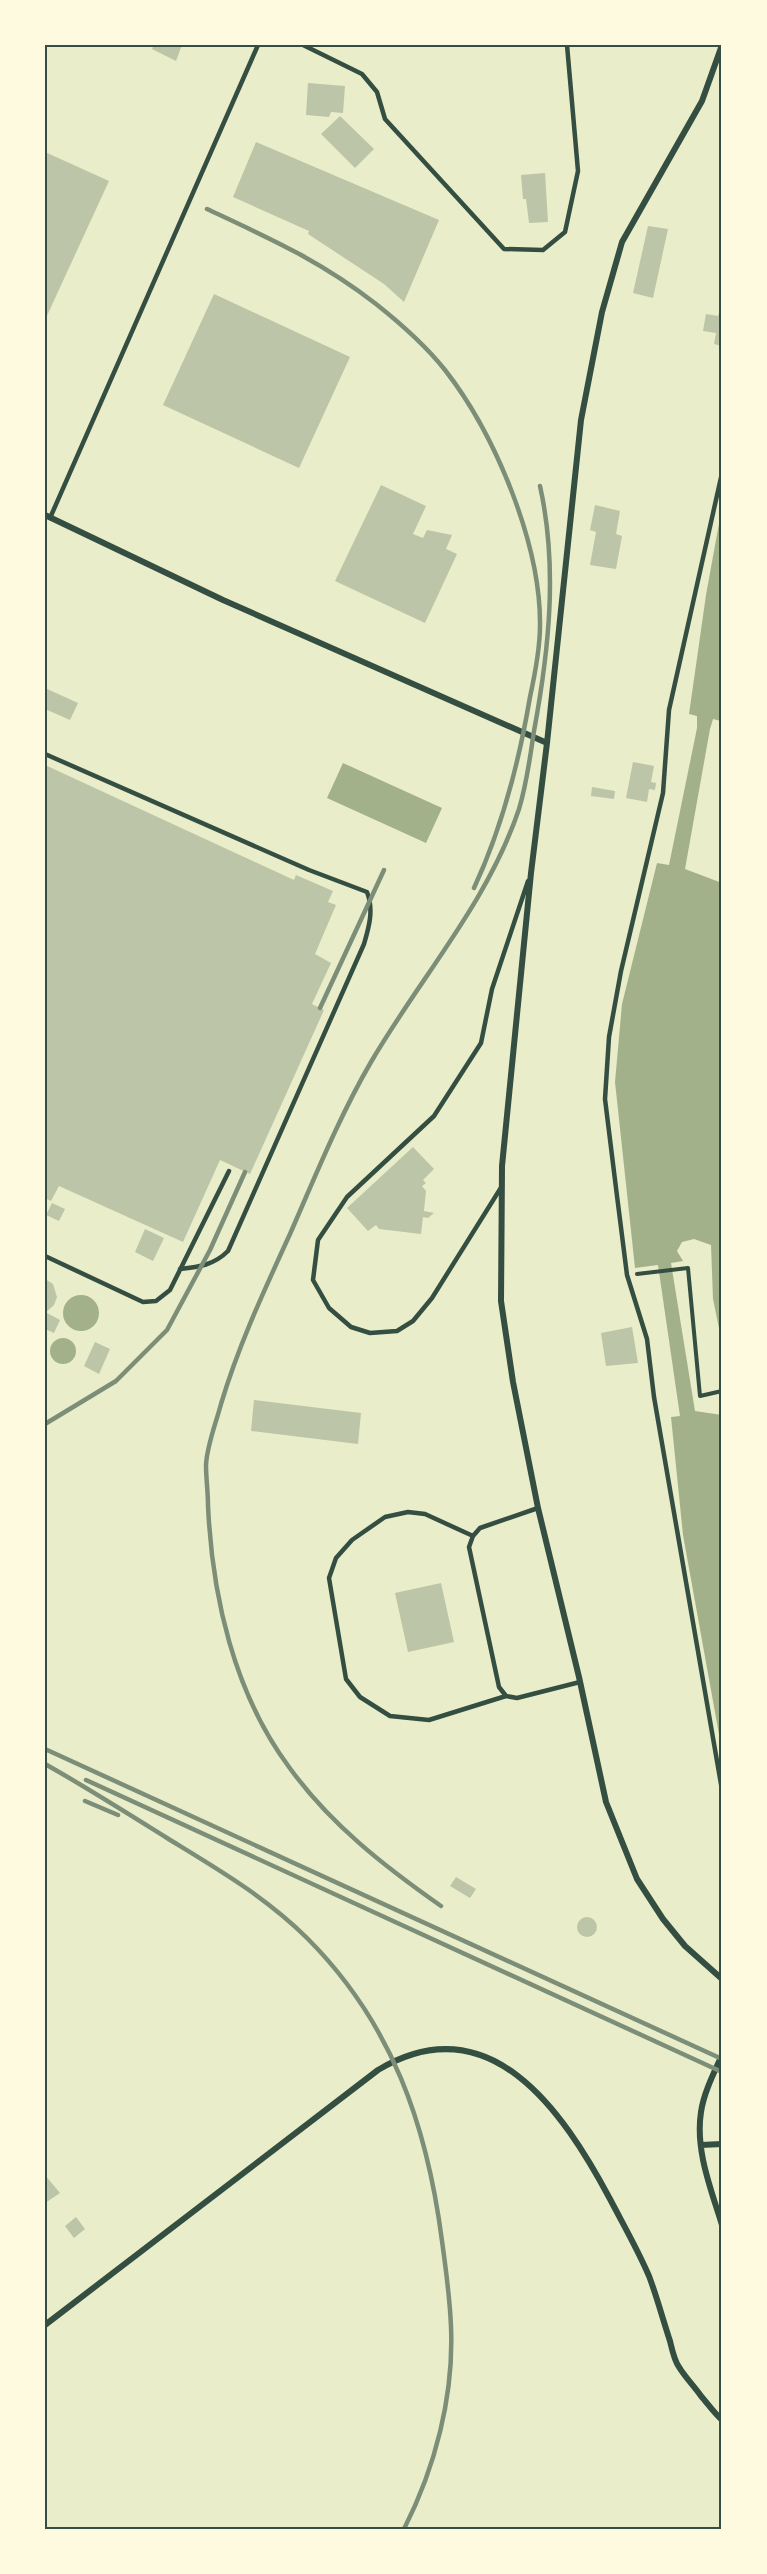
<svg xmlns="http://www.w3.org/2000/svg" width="767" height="2574" font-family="Lato,sans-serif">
<rect width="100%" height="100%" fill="#e9edc9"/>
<!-- water -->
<path fill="#a3b18a" d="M 722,507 L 722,718 L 721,721 L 713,719 L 710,729 L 685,869 L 722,883 L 722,1343 L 713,1299 L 711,1245 L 694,1239 L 682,1242 L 677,1251 L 683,1261 L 671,1263 L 695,1411 L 722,1415 L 722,1751 L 683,1535 L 671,1417 L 680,1416 L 658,1265 L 635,1268 L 615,1082 L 622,1004 L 657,863 L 669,865 L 697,728 L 697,716 L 689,714 L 706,595 Z
M 343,763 L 442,808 L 426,843 L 327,798 Z
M63 1313a18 18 0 1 1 36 0a18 18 0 1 1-36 0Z
M50 1351a13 13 0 1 1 26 0a13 13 0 1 1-26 0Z"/>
<!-- building -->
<path fill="#bcc5a7" d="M 154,45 L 182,45 L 176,61 L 152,49 Z
M 308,83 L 345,86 L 343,113 L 331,112 L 329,117 L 306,115 Z
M 340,116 L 374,149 L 355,168 L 321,134 Z
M 256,142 L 439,220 L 404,302 L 384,284 L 308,234 L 309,231 L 233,197 Z
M 45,152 L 109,181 L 45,320 Z
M 545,173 L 548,222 L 529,223 L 526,199 L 523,199 L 521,175 Z
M 648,226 L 668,229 L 653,298 L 633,293 Z
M 214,294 L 350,357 L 299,468 L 163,405 Z
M 719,313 L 722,313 L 722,346 L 714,344 L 716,333 L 703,331 L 706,314 L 718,316 Z
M 381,485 L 426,506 L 413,534 L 423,538 L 427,530 L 452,535 L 446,549 L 457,554 L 425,623 L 335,581 Z
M 595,505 L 620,511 L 616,534 L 622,536 L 616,569 L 590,565 L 596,532 L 590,530 Z
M 45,688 L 78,703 L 70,720 L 45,709 Z
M 633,762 L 654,766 L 651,782 L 656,783 L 655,790 L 649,789 L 647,802 L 626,798 Z
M 45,765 L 294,880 L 296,875 L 333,891 L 328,902 L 336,905 L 315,954 L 331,963 L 312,1004 L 324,1010 L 250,1174 L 220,1160 L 183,1242 L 59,1186 L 51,1201 L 45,1198 Z
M 592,787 L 615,791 L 614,799 L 591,796 Z
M 413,1147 L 434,1169 L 423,1180 L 426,1183 L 422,1186 L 426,1191 L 424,1211 L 434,1213 L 428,1218 L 423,1217 L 421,1234 L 379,1229 L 376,1225 L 368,1231 L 347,1208 Z
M 52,1203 L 65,1209 L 59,1221 L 46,1215 Z
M 145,1229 L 164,1238 L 153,1261 L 135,1252 Z
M 45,1279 L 53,1284 L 57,1297 L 54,1305 L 45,1313 Z
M 47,1313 L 60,1320 L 54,1333 L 45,1329 Z
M 632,1327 L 638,1363 L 606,1366 L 601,1333 Z
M 95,1342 L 110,1349 L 99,1374 L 84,1366 Z
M 254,1400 L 361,1413 L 358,1444 L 251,1431 Z
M 441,1583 L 454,1642 L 408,1652 L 395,1593 Z
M 456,1877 L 476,1889 L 470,1898 L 450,1886 Z
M577 1927a10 10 0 1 1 20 0a10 10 0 1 1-20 0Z
M 45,2175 L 60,2193 L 45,2203 Z
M 76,2217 L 85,2229 L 74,2238 L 65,2226 Z"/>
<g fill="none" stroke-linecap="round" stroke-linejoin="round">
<!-- path -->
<path stroke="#344e41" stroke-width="4" d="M 637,1274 L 688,1268 L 700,1396 L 722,1391"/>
<!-- service -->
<path stroke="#344e41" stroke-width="4.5" d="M 303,45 L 362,74 L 377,92 L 385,119 L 504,249 L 543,250 L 565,232 L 578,171 L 567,45
M 722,473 L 669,710 L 663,793 L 621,971 L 609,1037 L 605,1099 L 616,1188 L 627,1275 L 647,1339 L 654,1397 L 722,1790
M 50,518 L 258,45
M 45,754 L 309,870 L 367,892 C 374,910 369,927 364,944 L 228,1251 C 214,1265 199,1267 180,1269
M 502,1186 L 432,1298 L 413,1321 L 397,1331 L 370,1333 L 351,1327 L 329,1308 L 313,1280 L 318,1240 L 347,1197 L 434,1116 L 481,1043 L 492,989 L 528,881
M 45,1256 L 143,1302 L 156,1301 L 170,1290 L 229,1171
M 538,1508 L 480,1528 L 473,1536 L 469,1547 L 499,1687 L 506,1696 L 517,1698 L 580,1682
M 473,1536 L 425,1514 L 408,1512 L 385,1517 L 352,1540 L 336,1558 L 329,1578 L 346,1679 L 360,1697 L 390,1716 L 429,1720 L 506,1696"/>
<!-- minor -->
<path stroke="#344e41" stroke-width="6" d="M 722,45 L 702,101 L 622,242 L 602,312 L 581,420 L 547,743 L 531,873 L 502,1166 L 501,1301 L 513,1382 L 538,1508 L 579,1677 L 606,1802 L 637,1879 L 663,1919 L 685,1946 L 722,1979
M 45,515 L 223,600 L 547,743
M 722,2055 C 714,2073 704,2092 701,2112 C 695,2150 711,2189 722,2225
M 701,2145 L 722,2144
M 45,2325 L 378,2070 C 490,2003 563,2111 610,2199 C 623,2224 638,2250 649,2276 C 657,2297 663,2320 670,2341 C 672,2349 674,2360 679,2367 C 685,2377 694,2386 701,2396 C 708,2404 714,2413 722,2420"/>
<!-- rail -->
<path stroke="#7c8e77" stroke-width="4.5" d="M 207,209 C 269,238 321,261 376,304 C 400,323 426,346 445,370 C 495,434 541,544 540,626 C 540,649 535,674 530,697 C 519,762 502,828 474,888
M 320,1008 L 384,870
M 45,1424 L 116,1381 L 167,1330 L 210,1250 L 245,1172
M 45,1749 L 722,2059
M 45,1764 C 86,1787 127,1813 167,1838 C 216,1868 266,1897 307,1938 C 392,2023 427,2125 442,2241 C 446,2270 450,2298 451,2327 C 454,2396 435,2468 404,2529
M 86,1780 L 722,2072
M 85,1801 L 118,1815
M 441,1906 C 384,1866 330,1824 289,1767 C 234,1693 212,1596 208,1505 C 208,1492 206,1478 206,1465 C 207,1445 216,1423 221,1404 C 239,1344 264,1291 290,1234 C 315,1177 339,1117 371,1062 C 420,978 488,902 519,809 C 527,783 530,757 534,731 C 549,650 558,567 540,486"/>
</g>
<!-- border -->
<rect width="767" height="2574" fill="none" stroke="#fefae0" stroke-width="93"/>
<rect x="46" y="46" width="674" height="2482" fill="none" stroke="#344e41" stroke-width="2"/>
</svg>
